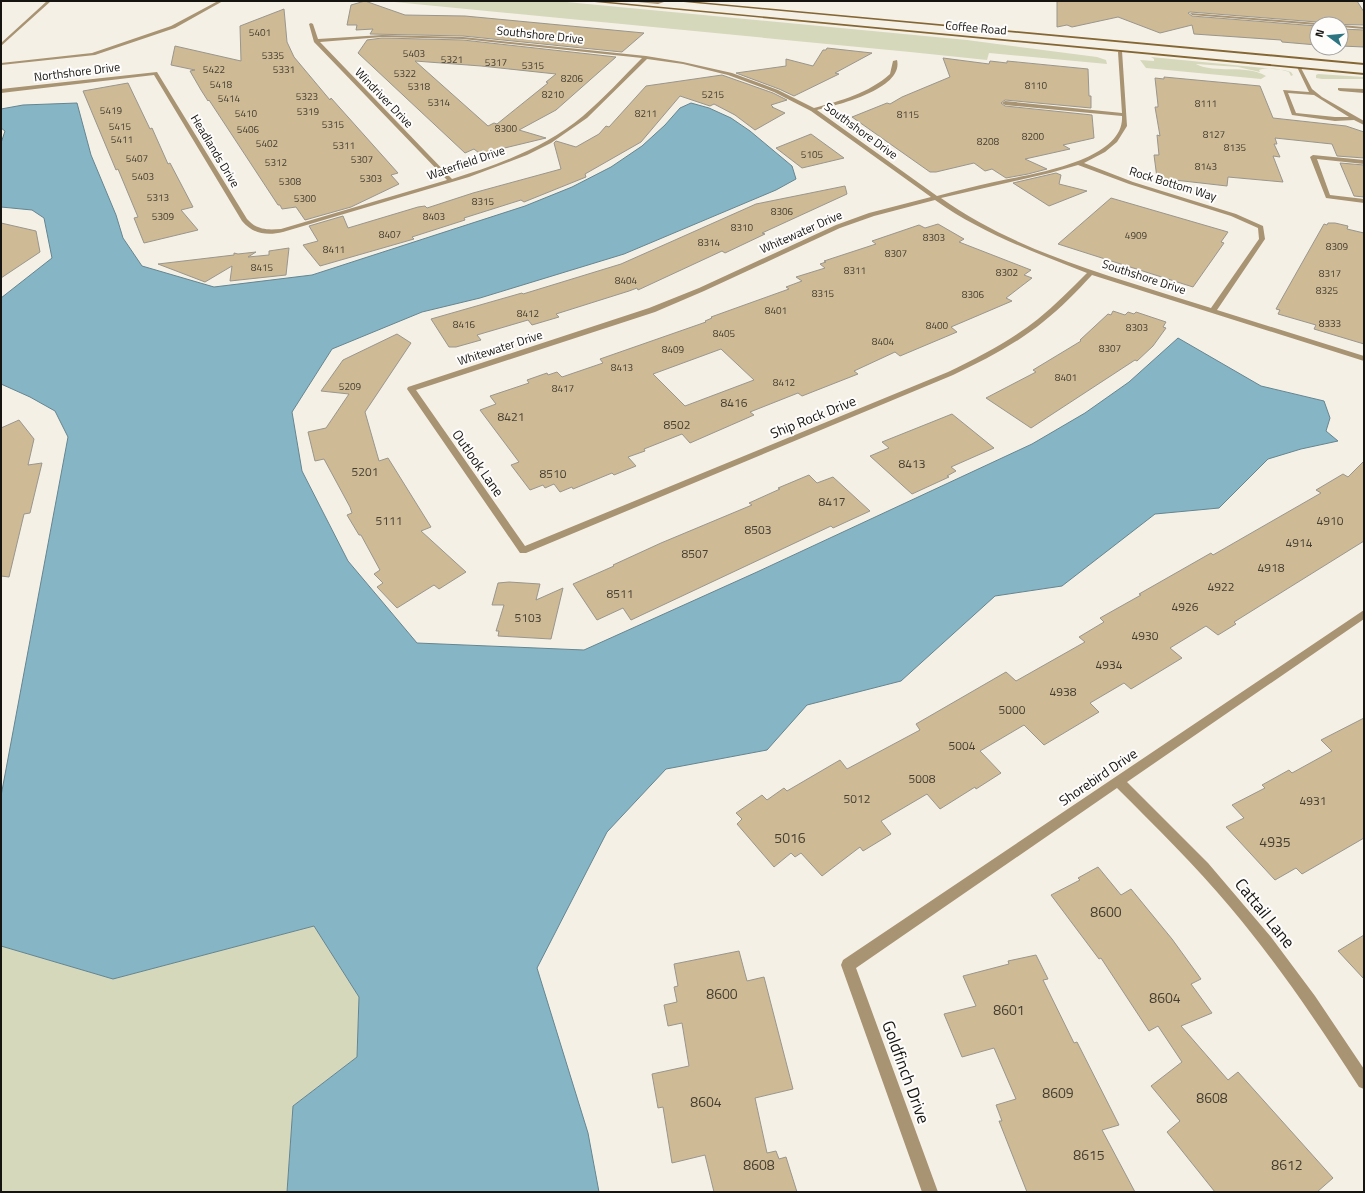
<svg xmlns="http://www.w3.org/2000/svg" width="1365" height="1193" font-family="'Titillium Web',sans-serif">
<rect width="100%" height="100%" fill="#f5f0e6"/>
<!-- green -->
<path fill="#d6d8bb" d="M 384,1 L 556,1 L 967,40 L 1097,57 L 1106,60 L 1107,64 L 989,53 L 987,60 L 910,52 Z
M 1151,57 L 1284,70 L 1291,72 L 1293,75 L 1291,76 L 1289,72 C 1281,69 1268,67 1259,70 L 1260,72 L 1238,67 L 1196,64 C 1215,74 1247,64 1266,76 L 1261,79 L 1146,68 L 1140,60 L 1154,61 L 1154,59 Z
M 1318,74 L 1364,77 L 1364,79 L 1322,79 L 1316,78 L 1316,75 Z
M 314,926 L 359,997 L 357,1057 L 293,1106 L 287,1192 L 1,1192 L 1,946 L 113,979 Z"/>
<!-- water -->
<path fill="#86b6c6" stroke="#648590" d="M 77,103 L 91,155 L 116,215 L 123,238 L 142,266 L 214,287 L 312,275 L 525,206 L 572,187 L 611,167 L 642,146 L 665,125 L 680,108 L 691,103 L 709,108 L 731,118 L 750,131 L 792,166 L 796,179 L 776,190 L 624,254 L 480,298 L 422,312 L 332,349 L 292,412 L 302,471 L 348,561 L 417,643 L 584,650 L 757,572 L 1032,444 L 1085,413 L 1129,382 L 1178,338 L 1261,386 L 1324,401 L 1330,418 L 1326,431 L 1338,441 L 1301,449 L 1268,459 L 1219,508 L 1155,514 L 1062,586 L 995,596 L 901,681 L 807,705 L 767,750 L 666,769 L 607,832 L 537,968 L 588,1133 L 599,1192 L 287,1192 L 293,1106 L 357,1057 L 359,997 L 314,926 L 113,979 L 1,946 L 1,796 L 68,437 L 55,411 L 30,397 L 1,384 L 1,298 L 52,258 L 44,218 L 32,210 L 1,207 L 1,143 L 5,131 L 1,128 L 1,109 L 23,105 Z"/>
<!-- building -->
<path fill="#ceba94" stroke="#9a968d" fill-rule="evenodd" d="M 365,1 L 405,15 L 465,16 L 644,33 L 622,52 L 463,36 L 370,34 L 373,29 L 356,30 L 357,25 L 347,25 L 351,5 Z
M 1057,1 L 1357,1 L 1364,12 L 1364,25 L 1320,24 L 1317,22 L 1190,12 L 1188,13 L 1192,16 L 1317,26 L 1317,45 L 1282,42 L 1281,40 L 1194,34 L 1192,25 L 1160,33 L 1118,17 L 1072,27 L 1067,25 L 1057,27 Z
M 284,9 L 287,42 L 294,57 L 330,100 L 331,98 L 398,173 L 391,175 L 399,184 L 351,207 L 305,220 L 296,207 L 282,209 L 280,205 L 278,205 L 209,100 L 208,101 L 201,90 L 190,71 L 195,70 L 171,65 L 175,46 L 241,61 L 240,26 Z
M 1341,29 L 1364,30 L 1364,47 L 1341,46 Z
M 382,38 L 463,40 L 616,57 L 556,110 L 519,130 L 546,138 L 484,153 L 481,151 L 479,153 L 474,149 L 465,153 L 358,53 L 367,40 ZM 415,61 L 481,66 L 556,74 L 546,82 L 548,83 L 497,124 L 494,123 L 488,126 Z
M 827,48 L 872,53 L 835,73 L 839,74 L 794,96 L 779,89 L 736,73 L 786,66 L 786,59 L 813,66 L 823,50 L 826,50 Z
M 943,58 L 989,64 L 990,61 L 1007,63 L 1007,61 L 1088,69 L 1089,96 L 1091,96 L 1091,108 L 1005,100 L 1001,103 L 1005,106 L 1092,115 L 1094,138 L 1063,145 L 1070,149 L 1025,159 L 1047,169 L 1028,174 L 1006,178 L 992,169 L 985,171 L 974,163 L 936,172 L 930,172 L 852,117 L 887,103 L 890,104 L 902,97 L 950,77 Z
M 722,75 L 773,93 L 787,100 L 771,105 L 773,107 L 772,107 L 785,113 L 755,130 L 735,115 L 714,104 L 710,106 L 680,96 L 641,142 L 585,174 L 586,177 L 524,202 L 521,200 L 464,218 L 465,220 L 412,237 L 414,239 L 320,266 L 303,245 L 318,241 L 309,226 L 343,216 L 348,228 L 418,207 L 425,206 L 427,208 L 473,193 L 561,169 L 554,143 L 556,141 L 576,147 L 599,134 L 606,126 L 609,127 L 646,86 Z
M 1164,77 L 1260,86 L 1273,118 L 1346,126 L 1364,132 L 1364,158 L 1337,156 L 1332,144 L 1275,138 L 1277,144 L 1274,144 L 1280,157 L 1273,156 L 1283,182 L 1228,177 L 1227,186 L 1157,178 L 1154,155 L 1159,155 L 1157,135 L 1160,136 L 1155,107 L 1158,107 L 1158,105 L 1155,78 L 1164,79 Z
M 128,83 L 150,129 L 152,128 L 168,164 L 170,163 L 193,207 L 181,210 L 198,230 L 144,243 L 134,218 L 138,217 L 118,169 L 116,170 L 83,91 Z
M 811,134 L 844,158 L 802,168 L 776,148 Z
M 1340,163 L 1364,165 L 1364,197 L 1354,196 Z
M 1056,173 L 1061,175 L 1059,184 L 1087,191 L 1049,206 L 1013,183 Z
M 845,186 L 847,194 L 762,233 L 765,234 L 725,253 L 722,251 L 638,290 L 637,288 L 629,291 L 556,314 L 559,317 L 532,325 L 528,320 L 477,335 L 481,340 L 456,347 L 449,347 L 431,319 L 522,293 L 523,294 L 621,264 L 756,204 Z
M 1111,198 L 1228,232 L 1221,242 L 1224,243 L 1193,287 L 1058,244 Z
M 1,223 L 36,231 L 40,252 L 1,278 Z
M 1328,223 L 1335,223 L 1348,226 L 1347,229 L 1364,233 L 1364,344 L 1314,329 L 1316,325 L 1278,314 L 1280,310 L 1276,309 L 1324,224 L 1327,225 Z
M 938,224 L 964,239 L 959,242 L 1031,270 L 1024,275 L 1032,278 L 1006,298 L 1012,301 L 951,327 L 957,332 L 900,356 L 895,352 L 854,371 L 858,374 L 802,396 L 798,393 L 750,412 L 754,415 L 690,443 L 682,434 L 644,449 L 645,451 L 628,457 L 636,466 L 614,475 L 612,473 L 573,489 L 572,487 L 560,492 L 554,484 L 545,488 L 543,485 L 530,490 L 511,465 L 519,462 L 480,410 L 496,404 L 490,396 L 529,383 L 527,380 L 547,373 L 548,375 L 557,372 L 562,377 L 603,363 L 600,359 L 706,322 L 705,321 L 712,318 L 711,317 L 789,289 L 786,287 L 802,281 L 796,277 L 825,268 L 820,264 L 826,262 L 824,261 L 876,244 L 872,241 L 919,225 L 925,228 ZM 721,349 L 754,380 L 685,406 L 653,374 Z
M 289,248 L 286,275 L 230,281 L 232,266 L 205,282 L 158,264 L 234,255 L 234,253 L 238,254 L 256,252 L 248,257 L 269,255 L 269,251 Z
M 1113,311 L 1125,315 L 1128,312 L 1134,314 L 1136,312 L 1166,322 L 1163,327 L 1166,328 L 1153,346 L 1137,361 L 1135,360 L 1031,428 L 986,398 L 1036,372 L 1033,370 L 1081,341 L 1080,340 L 1108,314 L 1111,315 Z
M 397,334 L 411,343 L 365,412 L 379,461 L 388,458 L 431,527 L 421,531 L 466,572 L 439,589 L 434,585 L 397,608 L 377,587 L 383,583 L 374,574 L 380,570 L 361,535 L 359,535 L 347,515 L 352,513 L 350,507 L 324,459 L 315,461 L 308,432 L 326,428 L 349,394 L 321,391 L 343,360 Z
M 952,414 L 994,448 L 951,467 L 956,471 L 947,476 L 949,477 L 912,494 L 870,456 L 889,448 L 882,442 Z
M 19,420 L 34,439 L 28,465 L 42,463 L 30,513 L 24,514 L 9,577 L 1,576 L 1,428 Z
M 1364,461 L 1364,541 L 1234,622 L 1236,624 L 1218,635 L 1206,626 L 1170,648 L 1182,658 L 1131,689 L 1124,683 L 1090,703 L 1099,712 L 1044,745 L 1024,725 L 980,751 L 1001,773 L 976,789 L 975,787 L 940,809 L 927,794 L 881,821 L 891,834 L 863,851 L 860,847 L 822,876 L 801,853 L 795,857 L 791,853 L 774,867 L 737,824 L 742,819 L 736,813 L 762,795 L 767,800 L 784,788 L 787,791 L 840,760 L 847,769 L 920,730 L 916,724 L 1006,672 L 1016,681 L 1085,642 L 1079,637 L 1104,622 L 1100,618 L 1141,595 L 1139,594 L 1211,553 L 1213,555 L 1321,493 L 1316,490 L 1343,474 L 1348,477 Z
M 809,475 L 817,483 L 833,477 L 870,511 L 833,528 L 831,526 L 631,620 L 623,608 L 597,620 L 573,584 L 614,566 L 613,565 L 661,543 L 752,505 L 749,503 L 780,489 L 778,488 Z
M 509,582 L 540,584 L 536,600 L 563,588 L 551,639 L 498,636 L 499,631 L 496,631 L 504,605 L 492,605 L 498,583 Z
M 1364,718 L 1364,838 L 1302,874 L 1296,868 L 1275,880 L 1226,827 L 1244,818 L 1232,805 L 1265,788 L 1262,785 L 1289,770 L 1292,773 L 1332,751 L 1321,740 Z
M 1098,867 L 1121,895 L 1131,889 L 1172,939 L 1201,979 L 1191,984 L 1212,1013 L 1181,1026 L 1228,1080 L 1238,1072 L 1333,1178 L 1317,1192 L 1215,1192 L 1167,1132 L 1180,1121 L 1151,1086 L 1182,1062 L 1158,1026 L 1149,1031 L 1101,958 L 1099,959 L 1051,895 L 1080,880 L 1078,878 Z
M 1364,935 L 1364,979 L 1338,951 Z
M 739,951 L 747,981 L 764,977 L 793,1089 L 755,1098 L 767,1153 L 776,1151 L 779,1159 L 786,1157 L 797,1192 L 714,1192 L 705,1155 L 672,1163 L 663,1107 L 658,1108 L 652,1074 L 689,1066 L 682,1023 L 668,1026 L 664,1005 L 677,1002 L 674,987 L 678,986 L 674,964 Z
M 1036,955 L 1048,979 L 1043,980 L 1074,1043 L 1077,1042 L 1119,1125 L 1102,1130 L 1135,1192 L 1027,1192 L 999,1121 L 1002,1121 L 996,1105 L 1016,1099 L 994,1048 L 962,1057 L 944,1014 L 976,1006 L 963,976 L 1009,964 L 1008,961 Z"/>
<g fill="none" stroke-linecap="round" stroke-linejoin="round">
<!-- service -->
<path fill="#a89372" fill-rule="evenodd" d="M 47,1 L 51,1 L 1,46 L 1,43 Z
M 218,1 L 223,1 L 175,28 L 95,55 L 1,65 L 1,63 L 92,53 L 171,26 Z
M 1297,67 L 1301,68 L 1312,89 L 1322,97 L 1364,121 L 1364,125 L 1354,120 L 1335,121 L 1292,115 L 1283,90 L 1309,92 ZM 1288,93 L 1314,95 L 1349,117 L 1335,117 L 1296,113 Z
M 1338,88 L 1364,89 L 1364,93 L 1340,91 L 1338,90 Z
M 1313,155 L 1364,160 L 1364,164 L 1317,159 L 1330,195 L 1364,199 L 1364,203 L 1326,198 L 1310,157 Z"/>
<!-- minor -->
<path fill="#a89372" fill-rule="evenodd" d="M 627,1 L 667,1 L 658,4 Z
M 1190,13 L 1317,23 L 1319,24 L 1317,25 L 1192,15 Z
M 311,23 L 313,24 L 318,39 L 382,35 L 463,37 L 646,56 L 683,62 L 732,73 L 778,90 L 814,108 C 840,101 869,93 890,74 L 893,61 L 897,60 C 904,89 837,105 817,110 L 937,196 C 956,191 975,186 994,182 C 1026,175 1125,162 1122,116 L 1005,105 L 1002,103 L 1005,101 L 1122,113 L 1118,52 L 1122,51 L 1127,126 L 1117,142 L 1105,152 L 1084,163 L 1133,182 L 1236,214 L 1263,226 L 1265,239 L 1217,310 L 1364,356 L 1364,361 L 1092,275 C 1077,291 1061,308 1043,322 C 1016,344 985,360 953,375 L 526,553 L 520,553 L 407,389 L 408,387 L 649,308 L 699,288 L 836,225 L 869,213 L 931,197 L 811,111 L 774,92 L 728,75 L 683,64 L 647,59 L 587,118 L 551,143 L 527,155 L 469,177 L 283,232 C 267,236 253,234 242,221 L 154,75 L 1,93 L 1,89 L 157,72 L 247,219 C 257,230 266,230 281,229 L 447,180 L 314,42 L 309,24 ZM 382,37 L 463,39 L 642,58 C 623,77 604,98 583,116 C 546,147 498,165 452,179 L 320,42 ZM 1078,165 L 1129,184 L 1231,216 L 1258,228 L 1259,239 L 1211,308 C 1121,279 1019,254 941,198 L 1050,173 ZM 935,200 C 981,233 1034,252 1087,273 C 1071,289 1055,305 1038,319 C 1010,341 979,357 948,372 L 525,546 L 416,390 L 655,312 L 704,291 L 840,228 L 874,216 Z
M 1341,25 L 1364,27 L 1364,29 L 1341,27 Z
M 1364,610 L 1364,619 L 1127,782 L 1208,863 L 1271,937 L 1315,996 L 1364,1069 L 1364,1089 L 1359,1087 C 1319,1025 1278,964 1230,907 C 1195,865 1156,827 1117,788 L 856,968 L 938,1192 L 922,1192 L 841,965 L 843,960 Z"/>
<!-- secondary -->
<path fill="#846633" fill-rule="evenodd" d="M 584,1 L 600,1 L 1364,73 L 1364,75 Z
M 673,1 L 689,1 L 1364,63 L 1364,65 Z"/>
</g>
<g text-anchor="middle" stroke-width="4" stroke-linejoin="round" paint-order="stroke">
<!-- far-number labels -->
<g font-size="10" fill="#443e32">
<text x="260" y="36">5401</text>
<text x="414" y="57">5403</text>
<text x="273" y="59">5335</text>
<text x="452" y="63">5321</text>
<text x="496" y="66">5317</text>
<text x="533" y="69">5315</text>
<text x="214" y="73">5422</text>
<text x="284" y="73">5331</text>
<text x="405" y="77">5322</text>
<text x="572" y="82">8206</text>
<text x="221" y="88">5418</text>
<text x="1036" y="89">8110</text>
<text x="419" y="90">5318</text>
<text x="553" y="98">8210</text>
<text x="713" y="98">5215</text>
<text x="307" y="100">5323</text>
<text x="229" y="102">5414</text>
<text x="439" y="106">5314</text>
<text x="1206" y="107">8111</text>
<text x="111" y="114">5419</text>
<text x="308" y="115">5319</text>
<text x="246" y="117">5410</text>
<text x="646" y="117">8211</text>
<text x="908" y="118">8115</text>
<text x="333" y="128">5315</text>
<text x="120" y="130">5415</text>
<text x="506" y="132">8300</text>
<text x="248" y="133">5406</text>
<text x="1214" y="138">8127</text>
<text x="1033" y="140">8200</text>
<text x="122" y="143">5411</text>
<text x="988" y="145">8208</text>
<text x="267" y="147">5402</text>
<text x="344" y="149">5311</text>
<text x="1235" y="151">8135</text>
<text x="812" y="158">5105</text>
<text x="137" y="162">5407</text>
<text x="362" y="163">5307</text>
<text x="276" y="166">5312</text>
<text x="1206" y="170">8143</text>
<text x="143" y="180">5403</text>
<text x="371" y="182">5303</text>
<text x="290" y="185">5308</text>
<text x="158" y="201">5313</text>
<text x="305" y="202">5300</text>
<text x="483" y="205">8315</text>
<text x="782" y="215">8306</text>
<text x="163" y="220">5309</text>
<text x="434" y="220">8403</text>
<text x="742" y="231">8310</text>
<text x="390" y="238">8407</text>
<text x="1136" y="239">4909</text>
<text x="934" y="241">8303</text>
<text x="709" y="246">8314</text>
<text x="1337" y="250">8309</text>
<text x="334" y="253">8411</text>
<text x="896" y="257">8307</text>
<text x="262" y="271">8415</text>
<text x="855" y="274">8311</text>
<text x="1007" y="276">8302</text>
<text x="1330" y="277">8317</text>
<text x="626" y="284">8404</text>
<text x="1327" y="294">8325</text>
<text x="823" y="297">8315</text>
<text x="973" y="298">8306</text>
<text x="776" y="314">8401</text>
<text x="528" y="317">8412</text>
<text x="1330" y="327">8333</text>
<text x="464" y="328">8416</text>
<text x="937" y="329">8400</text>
<text x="1137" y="331">8303</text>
<text x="724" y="337">8405</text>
<text x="883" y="345">8404</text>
<text x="1110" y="352">8307</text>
<text x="673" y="353">8409</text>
<text x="622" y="371">8413</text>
<text x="1066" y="381">8401</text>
<text x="784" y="386">8412</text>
<text x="350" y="390">5209</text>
<text x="563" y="392">8417</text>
</g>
<!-- far-street labels -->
<g font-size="12" fill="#161411" stroke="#fefdfc">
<text transform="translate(976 28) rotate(5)" y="4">Coffee Road</text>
<text transform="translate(540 35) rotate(6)" y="4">Southshore Drive</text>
<text transform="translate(77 72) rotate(-7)" y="4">Northshore Drive</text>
<text transform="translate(384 98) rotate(46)" y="4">Windriver Drive</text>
<text transform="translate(861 131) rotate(36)" y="4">Southshore Drive</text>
<text transform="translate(215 151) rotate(59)" y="4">Headlands Drive</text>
<text transform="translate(466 163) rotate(-19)" y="4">Waterfield Drive</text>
<text transform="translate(1173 184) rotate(17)" y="4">Rock Bottom Way</text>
<text transform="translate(801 232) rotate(-24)" y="4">Whitewater Drive</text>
<text transform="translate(1144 277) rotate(18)" y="4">Southshore Drive</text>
<text transform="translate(500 348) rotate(-18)" y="4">Whitewater Drive</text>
</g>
<!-- number labels -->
<g font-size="12" fill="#443e32">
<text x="734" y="407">8416</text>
<text x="511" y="421">8421</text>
<text x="677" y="429">8502</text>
<text x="912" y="468">8413</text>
<text x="365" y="476">5201</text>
<text x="553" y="478">8510</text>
<text x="832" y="506">8417</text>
<text x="389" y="525">5111</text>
<text x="1330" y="525">4910</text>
<text x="758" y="534">8503</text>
<text x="1299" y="547">4914</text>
<text x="695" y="558">8507</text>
<text x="1271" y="572">4918</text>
<text x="1221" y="591">4922</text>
<text x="620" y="598">8511</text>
<text x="1185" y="611">4926</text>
<text x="528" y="622">5103</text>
<text x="1145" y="640">4930</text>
<text x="1109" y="669">4934</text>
<text x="1063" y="696">4938</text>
<text x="1012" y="714">5000</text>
<text x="962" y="750">5004</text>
<text x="922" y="783">5008</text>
<text x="857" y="803">5012</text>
<text x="1313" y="805">4931</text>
</g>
<!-- street labels -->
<g font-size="14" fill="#161411" stroke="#fefdfc">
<text transform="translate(813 417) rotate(-22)" y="5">Ship Rock Drive</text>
<text transform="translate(478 463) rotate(55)" y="5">Outlook Lane</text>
<text transform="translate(1098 777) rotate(-34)" y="5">Shorebird Drive</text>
</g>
<!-- near-number labels -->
<g font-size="14" fill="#443e32">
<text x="790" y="843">5016</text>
<text x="1275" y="847">4935</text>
<text x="1106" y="917">8600</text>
<text x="722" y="999">8600</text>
<text x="1165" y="1003">8604</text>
<text x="1009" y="1015">8601</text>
<text x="1058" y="1098">8609</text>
<text x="1212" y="1103">8608</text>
<text x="706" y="1107">8604</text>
<text x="1089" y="1160">8615</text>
<text x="759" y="1170">8608</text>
<text x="1287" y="1170">8612</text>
</g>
<!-- near-street labels -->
<g font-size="17" fill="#161411" stroke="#fefdfc">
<text transform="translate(1265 913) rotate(51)" y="6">Cattail Lane</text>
<text transform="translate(906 1072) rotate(70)" y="6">Goldfinch Drive</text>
</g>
</g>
<!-- border -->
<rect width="1365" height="1193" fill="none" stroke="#161411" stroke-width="4"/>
<!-- north arrow -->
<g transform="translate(1329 36) rotate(286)"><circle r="19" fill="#fefdfc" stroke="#a1a09e"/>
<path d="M0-3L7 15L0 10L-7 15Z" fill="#2d7580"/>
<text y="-6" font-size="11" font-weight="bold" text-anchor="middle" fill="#161411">N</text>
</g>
</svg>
